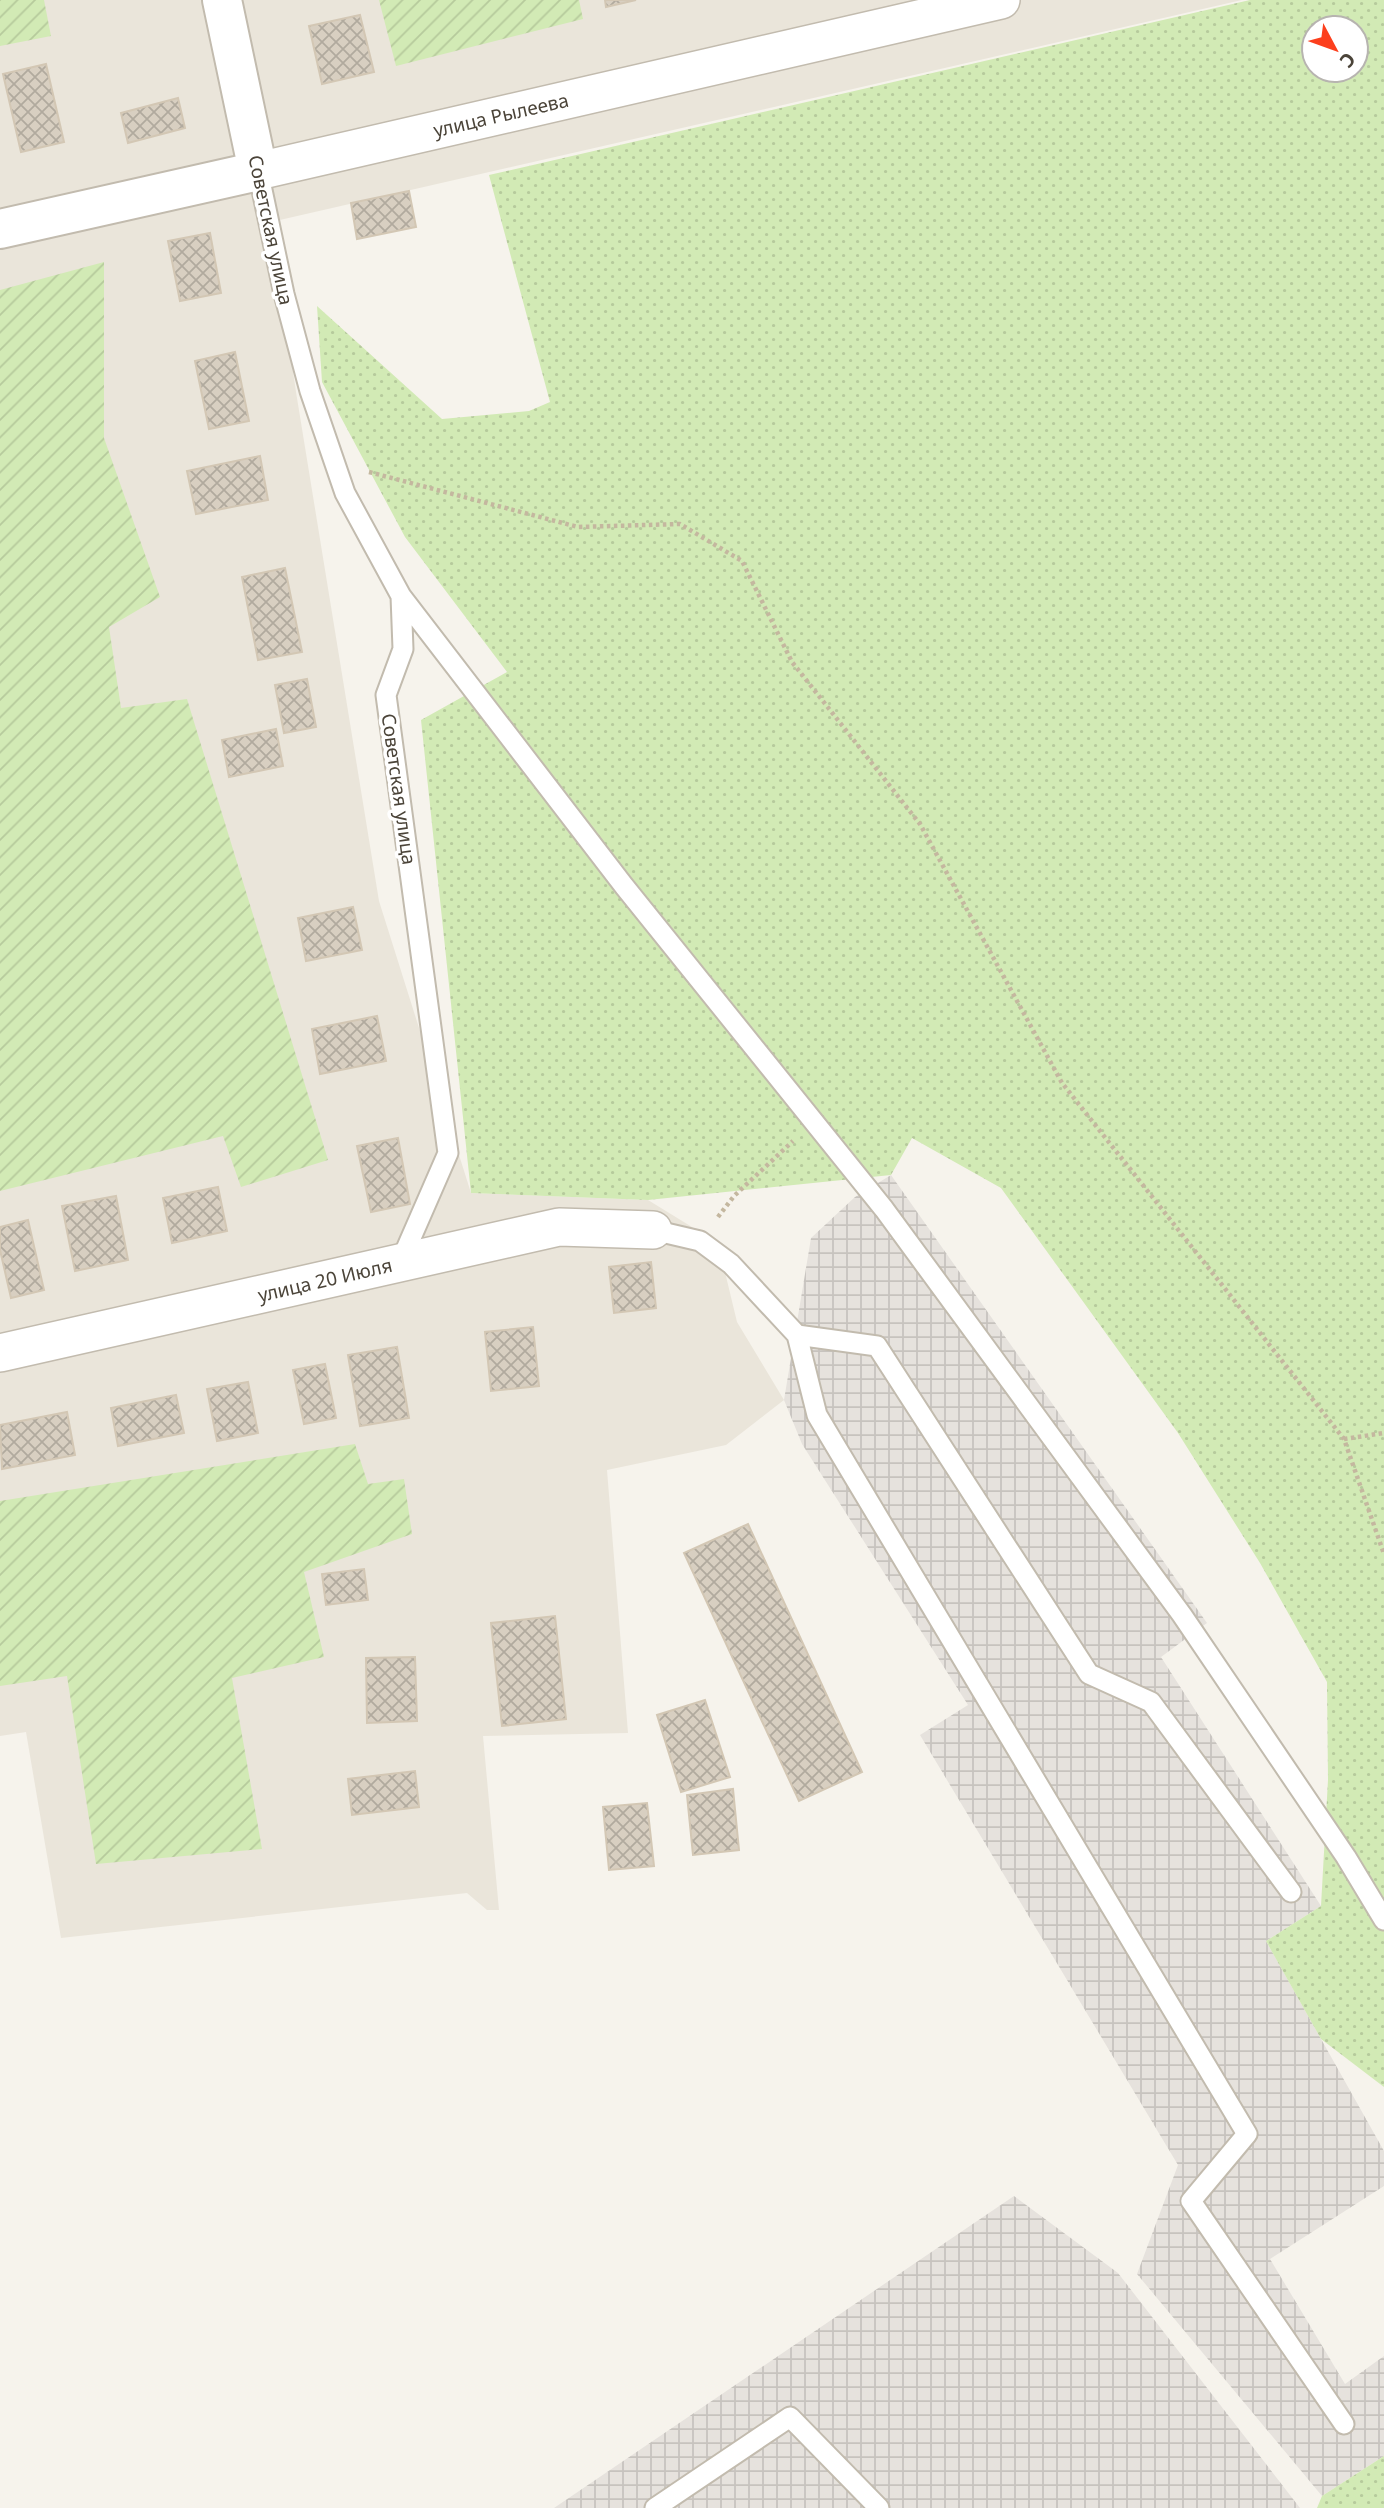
<svg xmlns="http://www.w3.org/2000/svg" width="1384" height="2508" font-family="'Noto Sans',sans-serif">
<defs>
<pattern id="industrial-grid" width="8" height="8" patternUnits="userSpaceOnUse" patternTransform="scale(1.75)"><rect width="8" height="8" fill="#e6e2dd"/><path d="M0 4h8M4 0v8" fill="none" stroke="#c7c3be"/></pattern>
<pattern id="grass-dots" width="8" height="8" patternUnits="userSpaceOnUse" patternTransform="scale(1.75)"><rect width="8" height="8" fill="#d2eab5"/><path d="M2 2h.1M6 6h.1" fill="none" stroke="#b6ca9c" stroke-width="1.8" stroke-linecap="round"/></pattern>
<pattern id="garden-furrows" width="10" height="10" patternUnits="userSpaceOnUse" patternTransform="scale(1.75)"><rect width="10" height="10" fill="#d2eab5"/><path d="M-1 1l2-2M0 10L10 0M9 11l2-2" fill="none" stroke="#b6ca9c"/></pattern>
<pattern id="building-cross-hatch" width="8" height="8" patternUnits="userSpaceOnUse" patternTransform="scale(1.75)"><rect width="8" height="8" fill="#d8cfc1"/><path d="M0 0l8 8M0 8l8-8" fill="none" stroke="#b1aa9e"/></pattern>
</defs>
<rect width="100%" height="100%" fill="#f6f3ec"/>
<!-- residential -->
<path fill="#eae5da" d="M 0,0 L 1242,0 L 271,222 L 296,392 L 379,901 L 471,1193 L 648,1200 L 718,1243 L 737,1322 L 784,1400 L 726,1445 L 607,1470 L 628,1733 L 483,1736 L 499,1910 L 487,1910 L 467,1893 L 61,1938 L 26,1732 L 0,1736 Z"/>
<!-- industrial -->
<path fill="url(#industrial-grid)" d="M 891,1175 L 1207,1623 L 1161,1657 L 1321,1906 L 1266,1941 L 1384,2151 L 1384,2186 L 1270,2259 L 1345,2384 L 1384,2356 L 1384,2456 L 1322,2496 L 1137,2274 L 1178,2165 L 920,1735 L 968,1705 L 802,1444 L 784,1400 L 811,1238 L 855,1197 Z
M 1014,2196 L 1118,2273 L 1300,2508 L 554,2508 Z"/>
<!-- grass -->
<path fill="url(#grass-dots)" fill-rule="evenodd" d="M 1250,0 L 1384,0 L 1384,2087 L 1321,2039 L 1266,1941 L 1321,1906 L 1328,1780 L 1327,1682 L 1260,1563 L 1178,1433 L 1001,1188 L 912,1138 L 891,1175 L 648,1200 L 471,1193 L 421,720 L 507,672 L 405,537 L 322,382 L 317,306 L 442,419 L 529,411 L 550,402 L 489,175 ZM 1314,28 L 1356,28 L 1356,70 L 1314,70 Z
M 1384,2456 L 1384,2508 L 1317,2508 L 1322,2496 Z"/>
<!-- garden -->
<path fill="url(#garden-furrows)" d="M 0,0 L 44,0 L 51,36 L 0,46 Z
M 379,0 L 579,0 L 583,19 L 396,66 Z
M 104,262 L 104,438 L 160,597 L 109,627 L 121,708 L 187,699 L 328,1160 L 241,1187 L 223,1136 L 0,1191 L 0,290 Z
M 355,1444 L 368,1484 L 404,1479 L 412,1534 L 304,1572 L 324,1657 L 232,1678 L 262,1849 L 96,1864 L 67,1676 L 0,1686 L 0,1501 Z"/>
<!-- building -->
<path fill="url(#building-cross-hatch)" stroke="#d3c7b4" stroke-width="2" d="M 605,0 L 636,0 L 606,7 Z
M 360,15 L 374,72 L 322,84 L 309,26 Z
M 46,64 L 64,142 L 21,152 L 3,74 Z
M 178,98 L 185,128 L 128,143 L 121,113 Z
M 409,191 L 416,227 L 357,239 L 351,203 Z
M 210,233 L 221,293 L 180,301 L 168,241 Z
M 235,352 L 249,421 L 209,429 L 195,361 Z
M 260,456 L 268,500 L 196,514 L 187,471 Z
M 285,568 L 302,652 L 258,660 L 242,577 Z
M 307,679 L 316,727 L 284,733 L 275,685 Z
M 276,729 L 283,766 L 229,777 L 222,740 Z
M 353,907 L 362,950 L 306,961 L 298,918 Z
M 377,1016 L 386,1061 L 320,1074 L 312,1029 Z
M 398,1138 L 410,1204 L 371,1212 L 357,1146 Z
M 218,1187 L 227,1231 L 172,1243 L 163,1198 Z
M 116,1196 L 128,1260 L 75,1271 L 62,1206 Z
M 28,1220 L 44,1290 L 11,1298 L 0,1250 L 0,1227 Z
M 651,1262 L 656,1308 L 614,1313 L 609,1267 Z
M 533,1327 L 539,1386 L 491,1391 L 485,1332 Z
M 397,1347 L 409,1418 L 360,1426 L 348,1355 Z
M 325,1364 L 336,1418 L 304,1424 L 293,1370 Z
M 248,1382 L 258,1433 L 217,1441 L 207,1389 Z
M 176,1395 L 184,1433 L 118,1446 L 111,1408 Z
M 67,1412 L 75,1455 L 2,1469 L 0,1425 Z
M 748,1524 L 862,1772 L 799,1801 L 684,1553 Z
M 364,1569 L 368,1600 L 326,1605 L 322,1574 Z
M 555,1616 L 566,1719 L 502,1726 L 491,1623 Z
M 415,1657 L 417,1721 L 367,1723 L 366,1658 Z
M 705,1700 L 730,1777 L 681,1792 L 657,1715 Z
M 415,1771 L 419,1807 L 352,1815 L 348,1779 Z
M 733,1789 L 739,1850 L 693,1855 L 687,1795 Z
M 647,1803 L 654,1866 L 609,1870 L 603,1807 Z"/>
<g fill="none" stroke-linecap="round" stroke-linejoin="round">
<defs>
<path id="service" d="M 258,171 L 284,294 L 310,391 L 345,493 L 401,596 L 403,649 L 386,695 L 448,1153 L 400,1263
M 401,596 L 624,886 L 884,1209 L 1182,1615 L 1346,1857 L 1384,1920
M 653,1230 L 700,1241 L 731,1264 L 797,1335 L 817,1415 L 1247,2134 L 1191,2201 L 1344,2424
M 797,1335 L 877,1346 L 1089,1674 L 1151,1702 L 1291,1892
M 655,2508 L 790,2417 L 879,2508"/>
<path id="minor" d="M 258,171 L 1001,0
M 0,1353 L 559,1227 L 653,1230"/>
<path id="tertiary" d="M 0,229 L 258,171 L 222,0"/>
</defs>
<!-- service casing -->
<use href="#service" stroke="#c2bbae" stroke-width="23"/>
<!-- minor casing -->
<use href="#minor" stroke="#c2bbae" stroke-width="40"/>
<!-- tertiary casing -->
<use href="#tertiary" stroke="#c2bbae" stroke-width="42"/>
<!-- path -->
<path stroke="#c4b79f" stroke-width="4.5" stroke-dasharray="3.5 3.5" stroke-linecap="butt" d="M 369,472 L 578,527 L 680,524 L 742,561 L 792,662 L 920,824 L 1062,1083 L 1344,1439 L 1384,1554
M 718,1217 L 734,1196 L 793,1141
M 1344,1439 L 1384,1433"/>
<!-- service -->
<use href="#service" stroke="#fff" stroke-width="19"/>
<!-- minor -->
<use href="#minor" stroke="#fff" stroke-width="37"/>
<!-- tertiary -->
<use href="#tertiary" stroke="#fff" stroke-width="38"/>
</g>
<g text-anchor="middle" stroke-width="7" stroke-linejoin="round" paint-order="stroke">
<!-- street labels -->
<g font-size="19" fill="#4b4439" stroke="#fff">
<text transform="translate(501 115) rotate(-13)" y="7">улица Рылеева</text>
<text transform="translate(271 230) rotate(78)" y="7">Советская улица</text>
<text transform="translate(399 789) rotate(82)" y="7">Советская улица</text>
<text transform="translate(325 1280) rotate(-13)" y="7">улица 20 Июля</text>
</g>
</g>
<!-- north arrow -->
<g transform="translate(1335 49) rotate(131)"><circle r="33" fill="#ffffff" stroke="#b7b4b0" stroke-width="2"/>
<path d="M0-5L12 26L0 18L-12 26Z" fill="#fc3f1d"/>
<text y="-10" font-size="19" font-weight="bold" text-anchor="middle" fill="#4b4439">С</text>
</g>
</svg>
